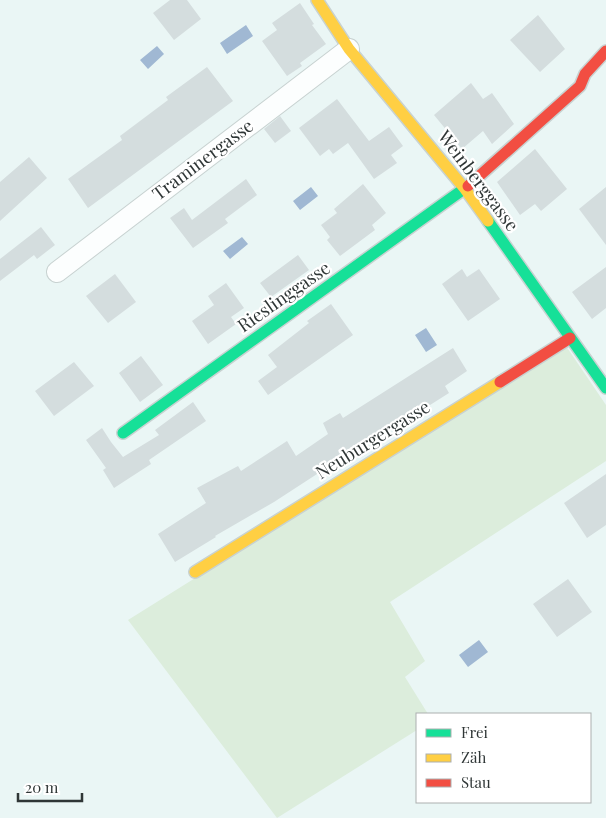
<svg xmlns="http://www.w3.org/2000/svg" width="606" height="818" font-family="'Playfair Display',serif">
<rect width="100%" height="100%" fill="#eaf6f5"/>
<!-- green -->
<path fill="#dceddc" d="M 566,346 L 606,405 L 606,461 L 390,602 L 425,661 L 405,677 L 428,714 L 417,714 L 417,730 L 277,818 L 128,620 Z"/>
<!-- water -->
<path fill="#a0b8d3" d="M 246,25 L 253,36 L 227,54 L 220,43 Z
M 157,46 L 164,54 L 148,69 L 140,60 Z
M 311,187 L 318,196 L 300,210 L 293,201 Z
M 242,237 L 248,244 L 230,259 L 223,251 Z
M 426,328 L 437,345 L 426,352 L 415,335 Z
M 479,640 L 488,652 L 468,667 L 459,655 Z"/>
<!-- building -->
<path fill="#d4ddde" d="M 170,0 L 187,0 L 201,19 L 174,40 L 153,13 Z
M 300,3 L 314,24 L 312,25 L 326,44 L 300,63 L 302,66 L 287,76 L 262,41 L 277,30 L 272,23 Z
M 538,15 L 565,49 L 540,72 L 510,40 Z
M 207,67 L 233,101 L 88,208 L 68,179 L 122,140 L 120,136 L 168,100 L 166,97 Z
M 471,83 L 483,99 L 492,93 L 514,124 L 492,144 L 483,131 L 462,149 L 434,115 Z
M 337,99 L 369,141 L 389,127 L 403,146 L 391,155 L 397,163 L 374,179 L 348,143 L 333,154 L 329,149 L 320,156 L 299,128 Z
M 280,116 L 291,131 L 275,143 L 264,129 Z
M 535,149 L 567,189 L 541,211 L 535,204 L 520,215 L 497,182 Z
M 29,157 L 47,178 L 0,221 L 0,182 Z
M 246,179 L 257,195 L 225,219 L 228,223 L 193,248 L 170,218 L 184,208 L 192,220 Z
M 363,184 L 386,213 L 372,225 L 375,230 L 340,256 L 327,240 L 330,237 L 321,225 L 337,213 L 334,209 Z
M 606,187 L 606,245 L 579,209 Z
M 41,227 L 55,245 L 37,259 L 34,255 L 0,281 L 0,259 Z
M 298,255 L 309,270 L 271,297 L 260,283 Z
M 606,267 L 606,308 L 592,319 L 572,292 Z
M 462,269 L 467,277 L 479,269 L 500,299 L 468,321 L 442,284 Z
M 115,274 L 136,302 L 108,323 L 86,296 Z
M 226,283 L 244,308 L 231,317 L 236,324 L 208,344 L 192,321 L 214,305 L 208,296 Z
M 331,304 L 353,335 L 268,395 L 258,381 L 277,367 L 268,355 L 309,323 L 307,321 Z
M 453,348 L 467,371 L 445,386 L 449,393 L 419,412 L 417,409 L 274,502 L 215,536 L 216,537 L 175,562 L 158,534 L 206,503 L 197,488 L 238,466 L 241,471 L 287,441 L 296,456 L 328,434 L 323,423 L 340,413 L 343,418 Z
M 141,356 L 163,385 L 140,402 L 119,373 Z
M 74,362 L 94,386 L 54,416 L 35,391 Z
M 193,402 L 206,421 L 149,460 L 151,464 L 114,488 L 103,470 L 106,468 L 86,440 L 102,428 L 111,442 L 123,457 L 159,435 L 155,430 Z
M 606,474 L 606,525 L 587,538 L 564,503 Z
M 568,579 L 592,612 L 557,637 L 533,604 Z"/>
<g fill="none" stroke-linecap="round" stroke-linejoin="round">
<defs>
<path id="street" d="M 57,272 L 349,49"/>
<path id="fast" d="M 488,221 L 606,388
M 123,433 L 468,186"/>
<path id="slow" d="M 317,0 L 349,49 L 465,189 L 488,221
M 195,572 L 500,382"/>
<path id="jam" d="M 468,186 L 580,86 L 585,74 L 606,51
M 500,382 L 570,338"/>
</defs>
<!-- street casing -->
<use href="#street" stroke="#c8d2d1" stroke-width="22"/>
<!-- fast casing -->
<use href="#fast" stroke="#c8d2d1" stroke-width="14"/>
<!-- slow casing -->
<use href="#slow" stroke="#c8d2d1" stroke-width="14"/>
<!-- jam casing -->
<use href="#jam" stroke="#c8d2d1" stroke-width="14"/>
<!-- street -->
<use href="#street" stroke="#fcfefe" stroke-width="20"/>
<!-- fast -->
<use href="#fast" stroke="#16e098" stroke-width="11"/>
<!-- slow -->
<use href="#slow" stroke="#ffcf43" stroke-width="11"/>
<!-- jam -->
<use href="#jam" stroke="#f24e42" stroke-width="11"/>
</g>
<g text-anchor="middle" stroke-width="4.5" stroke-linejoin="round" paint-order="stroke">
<!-- street labels -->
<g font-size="18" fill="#2f3636" stroke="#fff">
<text transform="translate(203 160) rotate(-37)" y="6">Traminergasse</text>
<text transform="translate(478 181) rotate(53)" y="6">Weinberggasse</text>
<text transform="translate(284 297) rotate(-35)" y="6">Rieslinggasse</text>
<text transform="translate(373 440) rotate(-32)" y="6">Neuburgergasse</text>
</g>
</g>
<!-- legend -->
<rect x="416" y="713" width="175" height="90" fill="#ffffff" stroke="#acafaf"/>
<rect x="426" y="729" width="25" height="8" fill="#16e098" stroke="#acafaf"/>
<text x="461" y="738" font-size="15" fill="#2f3636">Frei</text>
<rect x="426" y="754" width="25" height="8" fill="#ffcf43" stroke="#acafaf"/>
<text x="461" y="763" font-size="15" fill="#2f3636">Zäh</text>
<rect x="426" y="779" width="25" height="8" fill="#f24e42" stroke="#acafaf"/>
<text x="461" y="788" font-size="15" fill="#2f3636">Stau</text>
<!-- scale -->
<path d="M18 793v8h64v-8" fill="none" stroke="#2f3636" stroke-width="2.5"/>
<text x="25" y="793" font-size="15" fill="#2f3636" stroke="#ffffff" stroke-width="4" paint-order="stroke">20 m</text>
</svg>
